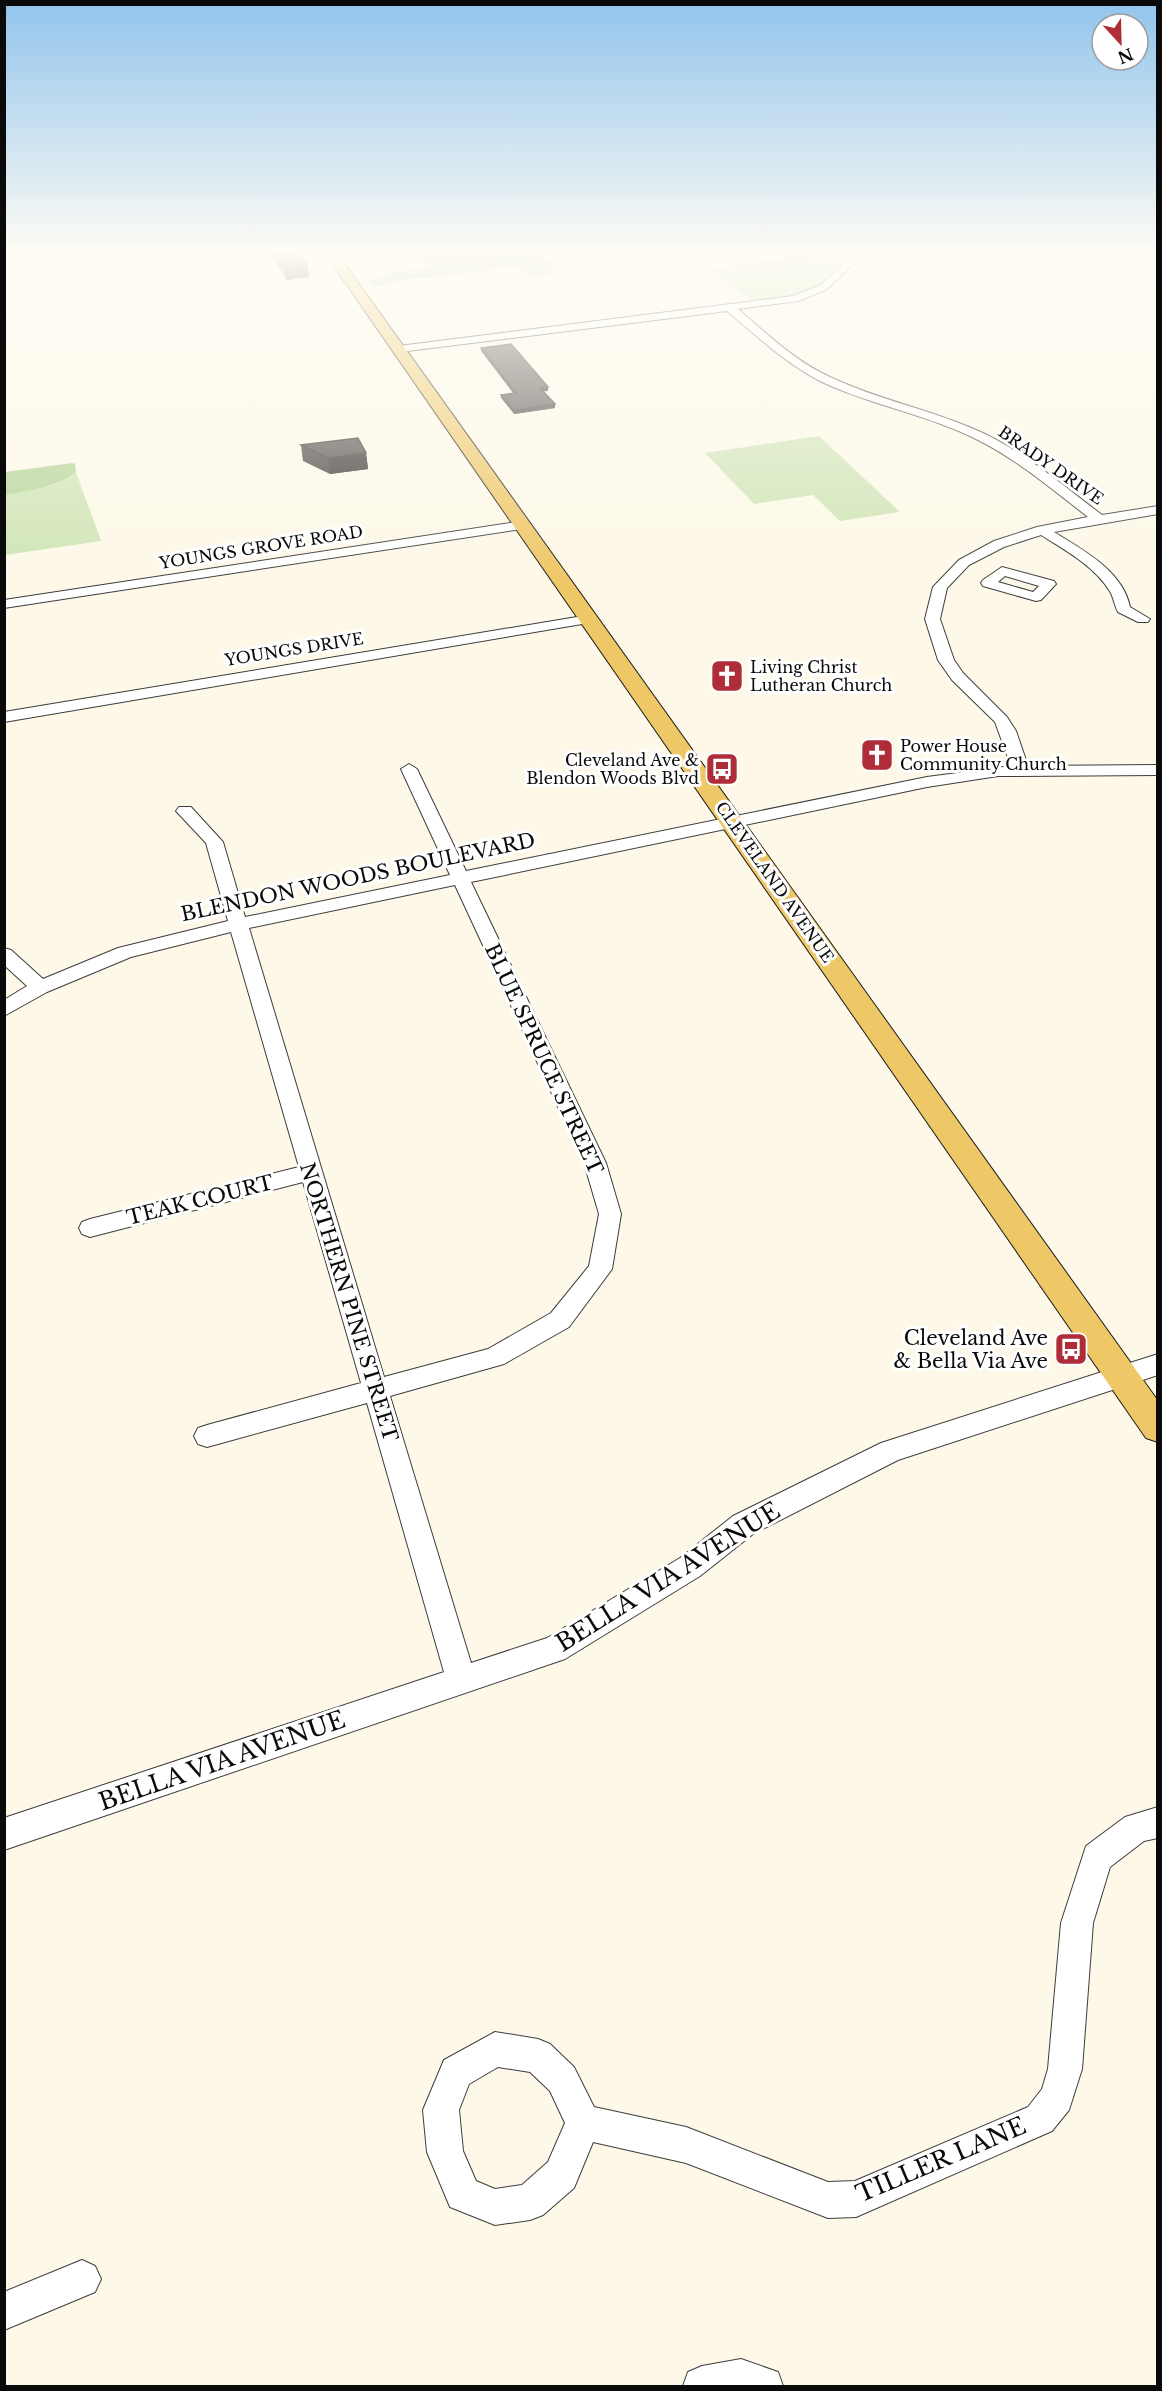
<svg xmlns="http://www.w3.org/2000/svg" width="1162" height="2391" font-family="'Libre Baskerville',serif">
<rect width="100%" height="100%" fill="#fdf8e8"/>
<!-- green -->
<path fill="#cfe4b5" d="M 835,249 L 875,249 L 852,256 L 838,266 L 822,284 L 808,291 L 792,297 L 754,302 L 711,270 C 742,266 813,269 837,255 L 838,252 Z
M 819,436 L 900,512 L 840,521 L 813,495 L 754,504 L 705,453 Z
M 76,472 L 101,541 L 5,555 L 4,495 L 53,485 Z"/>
<!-- forest -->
<path fill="#b4d396" d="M 436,249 L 473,249 L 480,254 L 489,256 L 528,253 L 563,262 L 549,264 L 557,274 L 530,277 L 520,266 L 446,276 L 405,279 L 376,286 L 367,282 L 396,272 L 428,267 L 427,263 L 399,257 L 431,252 Z
M 774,249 L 835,249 L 838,252 L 837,255 L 810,263 L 710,269 L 786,259 Z
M 72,463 L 75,464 L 76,472 C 54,488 30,490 5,495 L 5,472 Z"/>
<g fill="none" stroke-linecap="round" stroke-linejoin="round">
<defs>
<path id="minor" d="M 876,249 L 889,249 L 853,264 L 827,289 L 799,301 L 738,309 C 767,334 795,361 830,377 C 880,401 935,410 985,434 C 1028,455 1064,486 1102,515 L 1158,506 L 1158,514 L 1054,532 C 1083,550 1123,571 1130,607 L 1150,619 L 1148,622 L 1138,622 L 1118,612 C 1114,605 1114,597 1109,590 C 1094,566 1065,550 1041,535 L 1004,547 L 969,565 L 947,588 L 940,619 L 954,660 L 963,673 L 1007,717 L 1016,731 L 1028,766 L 1158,765 L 1158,775 L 998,776 L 927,787 L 471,882 L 606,1163 L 621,1214 L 612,1269 L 569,1327 L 504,1364 L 390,1396 L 471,1663 L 547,1638 L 680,1558 L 733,1516 L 881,1443 L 1158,1354 L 1158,1375 L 898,1460 L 753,1534 L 700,1576 L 565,1659 L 4,1850 L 4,1818 L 444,1672 L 367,1403 L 207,1447 L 198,1444 L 194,1436 L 198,1428 L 207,1425 L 361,1383 L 303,1182 L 90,1237 L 82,1234 L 79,1228 L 82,1222 L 90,1219 L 299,1167 L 231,932 L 131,957 L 47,992 L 4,1016 L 4,1000 L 27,986 L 4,965 L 4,948 L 11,950 L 43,979 L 118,948 L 228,921 L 206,843 L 176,811 L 179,807 L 191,807 L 223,842 L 245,917 L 450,875 L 401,769 L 409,764 L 417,769 L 466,871 L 927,777 L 1011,766 L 995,722 L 952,680 L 938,660 L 925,619 L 933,587 L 959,560 L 994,541 L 1037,527 L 1088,517 C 1053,490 1019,461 980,441 C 930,415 873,406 822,382 C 786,364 757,336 727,311 L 399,352 L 394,349 L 399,346 L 793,296 L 821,285 L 847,260 ZM 455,885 L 584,1163 L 599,1214 L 589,1266 L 551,1313 L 488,1349 L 384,1377 L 249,928 Z
M 994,249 L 1003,249 L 1004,250 L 999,253 Z
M 523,521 L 528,522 L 530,525 L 528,528 L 4,608 L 4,600 Z
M 1002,567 L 1054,581 L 1056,584 L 1041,600 L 1036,601 L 983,586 L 981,583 L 983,580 ZM 1005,576 L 1039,586 L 1033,592 L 998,582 Z
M 589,615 L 594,616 L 596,619 L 594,622 L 4,722 L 4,712 Z
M 1158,1807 L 1158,1838 L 1144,1841 L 1110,1867 L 1093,1923 L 1082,2069 L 1069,2110 L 1052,2131 L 856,2217 L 828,2218 L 686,2163 L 593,2142 L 574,2188 L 543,2215 L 530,2220 L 495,2225 L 450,2207 L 427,2152 L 423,2110 L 444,2060 L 495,2032 L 538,2039 L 550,2044 L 574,2067 L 594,2107 L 686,2127 L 828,2182 L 855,2181 L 1028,2107 L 1042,2089 L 1048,2069 L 1061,1923 L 1086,1846 L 1125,1817 ZM 498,2067 L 530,2072 L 550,2091 L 565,2123 L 548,2162 L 522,2185 L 495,2189 L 476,2181 L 463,2151 L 459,2110 L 469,2084 Z
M 82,2260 L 95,2266 L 101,2279 L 95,2292 L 4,2330 L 4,2292 Z
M 741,2359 L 778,2372 L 783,2386 L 683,2386 L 688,2372 L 702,2366 Z"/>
<path id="major" d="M 322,249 L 334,249 L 1158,1401 L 1158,1442 L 1146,1438 Z"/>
</defs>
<!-- minor casing -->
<use href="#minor" stroke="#3d3d3d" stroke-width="2"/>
<!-- major casing -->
<use href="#major" stroke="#1b1b1b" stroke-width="2"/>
<!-- minor -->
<use href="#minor" fill="#fff" fill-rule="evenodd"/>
<!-- major -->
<use href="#major" fill="#eec767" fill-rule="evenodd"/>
</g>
<!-- wall -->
<path fill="#46403d" d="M 268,249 L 297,249 L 307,264 L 309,277 L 287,280 Z
M 481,348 L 548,387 L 548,391 L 543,391 L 555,404 L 555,408 L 514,414 L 501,398 L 501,395 L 513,393 L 481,351 Z
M 301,445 L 366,453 L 368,469 L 330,474 L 303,461 Z"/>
<!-- shaded-wall -->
<path fill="#393432" d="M 377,249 L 396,249 L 397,250 L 377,252 Z
M 307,264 L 309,277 L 287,280 L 285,266 Z
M 548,387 L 548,391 L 540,392 L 540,388 Z
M 555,404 L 555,408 L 514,414 L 514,410 Z
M 366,453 L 368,469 L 330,474 L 328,458 Z"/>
<!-- building -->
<path fill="#514a47" stroke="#393432" stroke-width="1.5" d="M 274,249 L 297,249 L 307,264 L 285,266 Z
M 511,344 L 548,387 L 540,388 L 555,404 L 514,410 L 501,395 L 516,393 L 481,348 Z
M 358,438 L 366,453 L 328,458 L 301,445 Z"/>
<!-- sky -->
<linearGradient id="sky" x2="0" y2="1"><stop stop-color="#91c4ec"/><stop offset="0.43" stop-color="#fefcf5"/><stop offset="1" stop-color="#fefcf5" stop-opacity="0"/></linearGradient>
<rect width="1162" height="583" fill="url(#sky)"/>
<!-- icons -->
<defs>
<symbol id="church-square" viewBox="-11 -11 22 22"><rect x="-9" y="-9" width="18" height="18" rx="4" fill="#ae2d39" stroke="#fff"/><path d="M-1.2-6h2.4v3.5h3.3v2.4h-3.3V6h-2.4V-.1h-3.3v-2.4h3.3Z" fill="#fff"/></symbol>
<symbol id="bus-square" viewBox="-11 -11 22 22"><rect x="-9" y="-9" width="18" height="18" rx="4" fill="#ae2d39" stroke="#fff"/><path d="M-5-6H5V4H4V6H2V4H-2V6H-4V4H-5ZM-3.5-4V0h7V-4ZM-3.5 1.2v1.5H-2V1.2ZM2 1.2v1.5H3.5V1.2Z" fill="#fff"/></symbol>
</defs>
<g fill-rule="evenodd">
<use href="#church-square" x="708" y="657" width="38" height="38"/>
<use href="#church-square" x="858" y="736" width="38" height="38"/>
<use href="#bus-square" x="703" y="750" width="38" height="38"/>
<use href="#bus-square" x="1052" y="1330" width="38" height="38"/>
</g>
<g text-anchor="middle" stroke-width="6" stroke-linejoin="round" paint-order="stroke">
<!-- far-street labels -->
<g font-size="16" fill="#0a0a0a" stroke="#fff">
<text transform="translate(1051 465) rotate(35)" y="6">BRADY DRIVE</text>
<text transform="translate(261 547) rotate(-9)" y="6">YOUNGS GROVE ROAD</text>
<text transform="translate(294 649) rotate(-9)" y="6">YOUNGS DRIVE</text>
<text transform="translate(775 882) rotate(55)" y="6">CLEVELAND AVENUE</text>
</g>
<!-- far-poi labels -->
<g font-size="16" fill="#0a0a0a" stroke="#fff" text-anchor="start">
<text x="750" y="673">Living Christ<tspan x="750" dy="18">Lutheran Church</tspan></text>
<text x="900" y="752">Power House<tspan x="900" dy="18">Community Church</tspan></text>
<text x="699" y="766" text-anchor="end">Cleveland Ave &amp;<tspan x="699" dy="18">Blendon Woods Blvd</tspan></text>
</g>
<!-- street labels -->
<g font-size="20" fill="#0a0a0a" stroke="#fff">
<text transform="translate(358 877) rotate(-12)" y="7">BLENDON WOODS BOULEVARD</text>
<text transform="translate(544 1059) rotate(65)" y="7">BLUE SPRUCE STREET</text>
<text transform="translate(200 1200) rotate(-14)" y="7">TEAK COURT</text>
<text transform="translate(349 1302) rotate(73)" y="7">NORTHERN PINE STREET</text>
</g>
<!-- poi labels -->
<g font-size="20" fill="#0a0a0a" stroke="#fff" text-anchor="end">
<text x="1048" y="1345">Cleveland Ave<tspan x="1048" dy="23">&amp; Bella Via Ave</tspan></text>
</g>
<!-- near-street labels -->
<g font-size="24" fill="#0a0a0a" stroke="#fff">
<text transform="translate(668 1577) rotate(-32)" y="8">BELLA VIA AVENUE</text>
<text transform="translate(222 1761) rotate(-19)" y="8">BELLA VIA AVENUE</text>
<text transform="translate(941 2160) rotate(-23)" y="8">TILLER LANE</text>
</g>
</g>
<!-- border -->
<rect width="1162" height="2391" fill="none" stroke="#0a0a0a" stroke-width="12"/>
<!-- north arrow -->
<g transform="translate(1120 42) rotate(158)"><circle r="28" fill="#ffffff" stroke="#9d9d9d" stroke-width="1.5"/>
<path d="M0-4.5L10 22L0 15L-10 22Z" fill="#ae2d39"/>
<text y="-9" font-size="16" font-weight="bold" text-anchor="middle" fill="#0a0a0a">N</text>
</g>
</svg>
